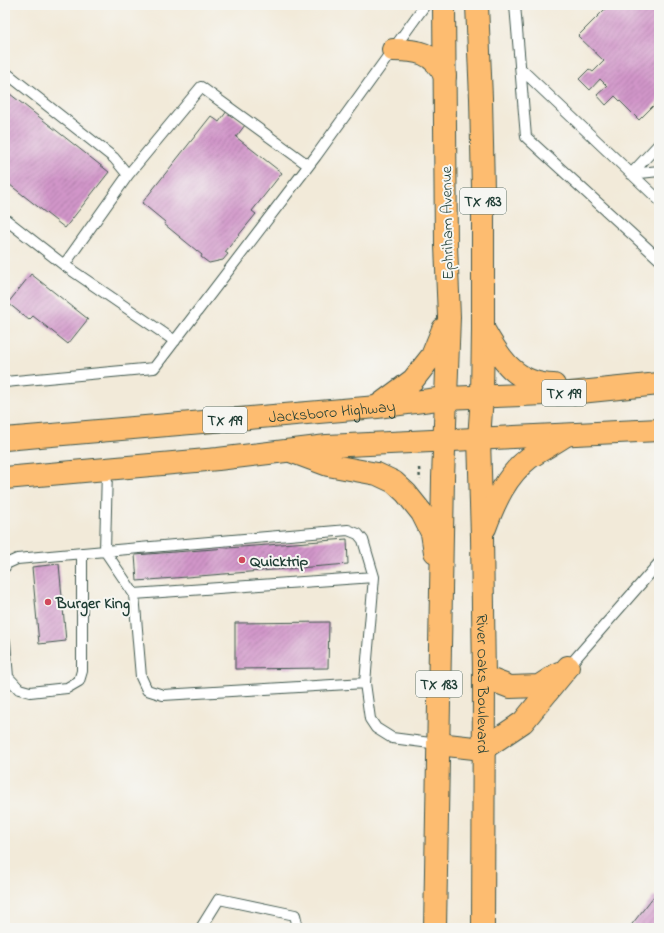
<svg xmlns="http://www.w3.org/2000/svg" width="664" height="933" font-family="'Indie Flower',sans-serif">
<defs>
<pattern id="building-hatch" width="6" height="6" patternUnits="userSpaceOnUse"><rect width="6" height="6" fill="#d195c9"/><path d="M-1 1l2-2M0 6l6-6M5 7l2-2" fill="none" stroke="#a97ba4"/></pattern>
</defs>
<rect width="100%" height="100%" fill="#f6f6f2"/>
<filter id="ink" filterUnits="userSpaceOnUse"><feTurbulence type="fractalNoise" baseFrequency=".025" numOctaves="2"/><feDisplacementMap in="SourceGraphic" scale="8" xChannelSelector="R" yChannelSelector="G"/><feConvolveMatrix kernelMatrix="1 2 1 2 8 2 1 2 1" color-interpolation-filters="sRGB"/></filter>
<filter id="wash" filterUnits="userSpaceOnUse"><feTurbulence type="fractalNoise" baseFrequency=".012" numOctaves="4" result="noise"/><feDisplacementMap in="SourceGraphic" scale="16" xChannelSelector="R" yChannelSelector="G"/><feGaussianBlur stdDeviation="0.9" result="paint"/><feColorMatrix in="noise" values="0 0 0 0 0 0 0 0 0 0 0 0 0 0 0 0 0 1.4 0 .05"/><feComposite in="paint" operator="in"/></filter>
<g filter="url(#wash)">
<rect width="100%" height="100%" fill="#f2ead9"/>
<g id="blocks">
<!-- building -->
<path fill="url(#building-hatch)" d="M 609,5 L 659,5 L 659,100 L 639,120 L 615,96 L 606,105 L 597,95 L 607,86 L 600,79 L 590,90 L 579,79 L 589,69 L 593,72 L 604,61 L 578,36 Z
M 5,90 L 109,172 L 65,228 L 5,181 Z
M 227,111 L 245,125 L 236,137 L 282,173 L 252,211 L 256,214 L 225,252 L 228,254 L 223,260 L 209,263 L 201,257 L 202,255 L 164,224 L 165,222 L 142,203 L 211,116 L 219,122 Z
M 31,274 L 88,319 L 68,344 L 33,316 L 29,320 L 8,303 Z
M 347,539 L 348,564 L 137,581 L 135,555 Z
M 59,564 L 66,641 L 39,644 L 32,567 Z
M 329,622 L 328,668 L 235,669 L 235,623 Z
M 654,896 L 659,900 L 659,928 L 629,928 Z"/>
</g>
</g>
<g filter="url(#ink)">
<use href="#blocks" fill-opacity="0" stroke="#3f574d" stroke-width="1"/>
<g fill="none" stroke-linecap="round" stroke-linejoin="round">
<defs>
<path id="service" d="M 515,5 L 526,137 L 659,259
M 521,69 L 659,200
M 5,72 L 114,158 L 128,175 L 64,265 L 175,341
M 631,174 L 659,144
M 631,174 L 659,171
M 128,175 L 201,87 L 308,165
M 5,219 L 64,265
M 5,382 L 154,368 L 316,156 L 425,5
M 348,530 L 358,534 L 363,540 L 374,577 L 365,683 L 163,695 L 147,690 L 141,677 L 134,594 L 105,551 Z
M 5,567 L 6,564 L 17,559 L 105,551 L 107,469
M 134,594 L 374,577
M 5,642 L 8,677 L 19,689 L 30,692 L 67,688 L 79,681 L 82,671 L 82,553
M 568,667 L 659,563
M 365,683 L 370,719 L 376,728 L 392,738 L 438,744
M 201,928 L 219,899 L 295,915 L 298,928"/>
<g id="primary">
<path id="s1" d="M 477,5 L 481,98 L 483,189 L 483,329 L 482,396 L 479,439 L 482,537 L 484,677 L 483,928"/>
<path d="M 393,50 C 417,50 433,52 445,76"/>
<path d="M 484,330 C 500,359 517,385 554,385"/>
<path d="M 378,406 L 413,380 L 432,356 L 443,329"/>
<path id="s2" d="M 5,439 L 377,407 L 445,398 L 570,393 L 659,384"/>
<path d="M 293,452 L 328,465 L 377,474 L 394,482 L 406,493 L 422,513 L 432,533 L 435,552"/>
<path d="M 5,478 L 218,459 L 327,446 L 659,430"/>
<path d="M 485,528 C 495,501 506,476 529,458 C 541,450 554,443 566,435"/>
<path d="M 484,677 L 510,687 L 539,686 L 559,673"/>
<path d="M 438,744 L 483,749 L 523,722 L 568,667"/>
<path d="M 435,928 L 443,478 L 449,317 L 446,245 L 444,5"/>
</g>
</defs>
<!-- service casing -->
<use href="#service" stroke="#3f574d" stroke-width="12"/>
<!-- primary casing -->
<use href="#primary" stroke="#3f574d" stroke-width="24"/>
<!-- path -->
<path stroke="#3f574d" stroke-width="2.5" stroke-dasharray="3 3" stroke-linecap="butt" d="M 419,468 L 420,480"/>
<!-- service -->
<use href="#service" stroke="#fff" stroke-width="10"/>
<!-- primary -->
<use href="#primary" stroke="#fdbc70" stroke-width="22"/>
</g>
</g>
<!-- markers -->
<g fill="#d1495b" stroke="#f6f6f2" stroke-width="1.5">
<circle cx="242" cy="560" r="4"/>
<circle cx="48" cy="602" r="4"/>
</g>
<g text-anchor="middle" stroke-width="4" stroke-linejoin="round" paint-order="stroke">
<!-- shield labels -->
<g fill="#f6f6f2" stroke="#60746d" stroke-width="1">
<rect x="460" y="188" width="46" height="26" rx="3"/>
<rect x="542" y="380" width="44" height="26" rx="3"/>
<rect x="203" y="407" width="44" height="26" rx="3"/>
<rect x="416" y="671" width="46" height="26" rx="3"/>
</g>
<g font-size="15" font-weight="bold" fill="#1f3d34">
<text x="483" y="206">TX 183</text>
<text x="564" y="398">TX 199</text>
<text x="225" y="425">TX 199</text>
<text x="439" y="689">TX 183</text>
</g>
<!-- street labels -->
<g font-size="16" fill="#1f3d34" stroke="#f6f6f2">
<text transform="translate(446 223) rotate(-91)" y="6">Ephriham Avenue</text>
<text dy="6" stroke="none"><textPath href="#s2" startOffset="328">Jacksboro Highway</textPath></text>
<text dy="6" stroke="none"><textPath href="#s1" startOffset="679">River Oaks Boulevard</textPath></text>
</g>
<!-- poi labels -->
<g font-size="16" font-weight="bold" fill="#1f3d34" stroke="#f6f6f2" text-anchor="start">
<text x="250" y="566">Quicktrip</text>
<text x="56" y="608">Burger King</text>
</g>
</g>
<!-- margin -->
<rect width="664" height="933" fill="none" stroke="#f6f6f2" stroke-width="20"/>
</svg>
